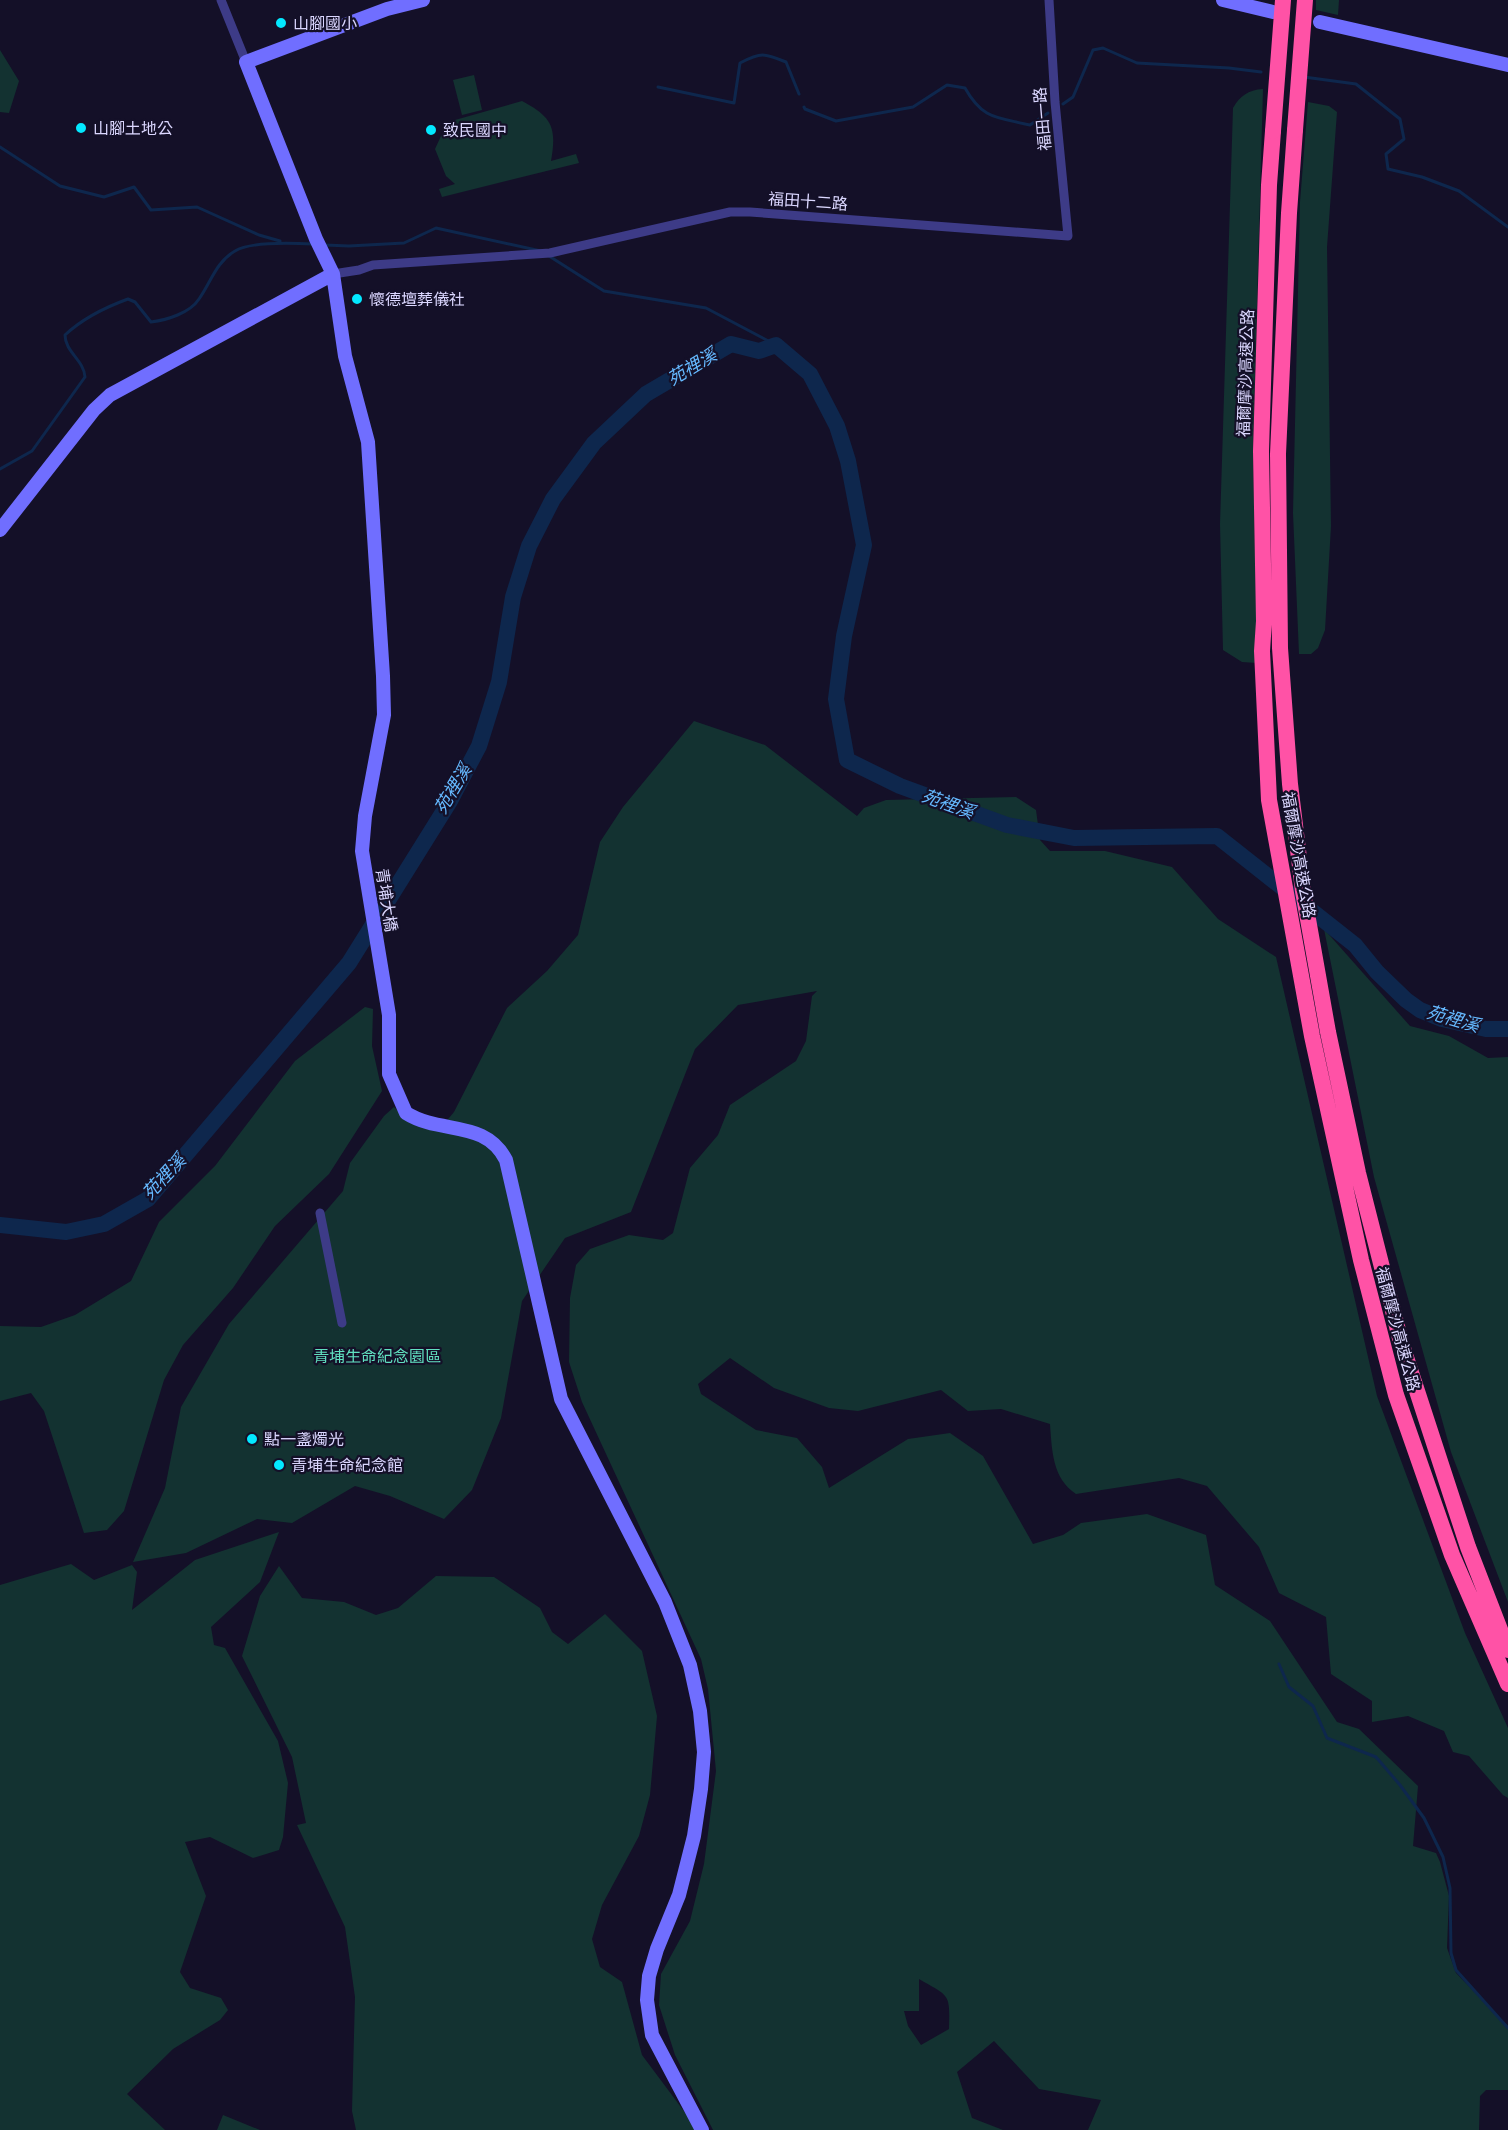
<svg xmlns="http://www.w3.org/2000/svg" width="1508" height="2130" font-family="Arial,'Noto Sans TC',sans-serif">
<rect width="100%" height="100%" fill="#141028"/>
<!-- green -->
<path fill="#133231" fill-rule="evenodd" d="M 1316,0 L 1339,0 L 1338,15 L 1316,10 Z
M 0,50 L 19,81 L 9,113 L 0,112 Z
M 474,75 L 482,110 L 462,115 L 453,80 Z
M 1263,89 L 1253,447 L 1257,663 L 1242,662 L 1223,650 L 1220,524 L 1233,108 C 1240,96 1248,90 1263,89 Z
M 522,101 C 552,117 557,127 551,161 L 576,154 L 579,163 L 442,197 L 439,189 L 455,184 L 446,176 L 435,149 L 441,136 L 455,120 Z
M 1308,102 L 1329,106 L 1337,112 L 1327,247 L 1331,526 L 1325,630 L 1318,648 L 1311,654 L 1299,654 L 1293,513 L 1300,202 Z
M 694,721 L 765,745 L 857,816 L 864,808 L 886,800 L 1016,797 L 1036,810 L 1040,840 L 1050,851 L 1105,851 L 1172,867 L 1218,919 L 1276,957 L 1377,1396 L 1465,1633 L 1508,1728 L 1508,1798 L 1503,1795 L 1469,1756 L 1453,1752 L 1444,1731 L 1408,1716 L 1372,1722 L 1372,1701 L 1331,1674 L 1326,1617 L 1279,1593 L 1259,1547 L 1207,1486 L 1179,1478 L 1076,1494 C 1052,1478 1052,1450 1050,1424 L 1001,1409 L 968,1411 L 941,1390 L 858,1411 L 829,1408 L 774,1388 L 730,1358 L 698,1384 L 701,1394 L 756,1430 L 797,1438 L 822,1467 L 829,1488 L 908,1439 L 950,1433 L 983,1456 L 1033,1544 L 1063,1535 L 1081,1523 L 1147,1514 L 1206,1535 L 1215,1585 L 1270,1621 L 1337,1722 L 1359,1729 L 1418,1786 L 1413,1846 L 1436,1853 L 1440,1862 L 1449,1896 L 1447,1948 L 1456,1973 L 1508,2026 L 1508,2090 L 1486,2090 L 1480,2096 L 1479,2130 L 1088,2130 L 1101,2100 L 1039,2089 L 994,2041 L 957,2072 L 972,2118 L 1003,2130 L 713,2130 L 675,2055 L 659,2005 L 661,1974 L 690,1921 L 704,1864 L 716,1771 L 708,1689 L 701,1659 L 582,1402 L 569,1362 L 570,1298 L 576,1265 L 590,1249 L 629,1235 L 663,1240 L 673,1233 L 690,1168 L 718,1135 L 730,1105 L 796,1061 L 806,1041 L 812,996 L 817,991 L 738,1005 L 695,1049 L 631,1212 L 565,1238 L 522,1301 L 501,1418 L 472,1490 L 444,1519 L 390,1496 L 355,1486 L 292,1523 L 257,1519 L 186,1553 L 133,1562 L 165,1488 L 181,1407 L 229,1324 L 343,1191 L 350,1163 L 384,1116 L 394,1107 L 411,1123 L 438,1131 L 454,1112 L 507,1008 L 547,971 L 578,935 L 600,842 L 623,807 ZM 919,1979 C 950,1997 950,1993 949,2029 L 921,2045 L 908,2026 L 904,2011 L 919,2011 Z
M 1324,929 L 1410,1026 L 1449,1036 L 1488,1058 L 1508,1057 L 1508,1602 L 1451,1452 L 1374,1177 Z
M 365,1007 L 373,1009 L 372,1046 L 382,1091 L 329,1174 L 275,1226 L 233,1288 L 183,1345 L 164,1380 L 124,1511 L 107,1530 L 84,1533 L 44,1411 L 31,1393 L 0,1401 L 0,1326 L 41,1327 L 75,1315 L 131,1281 L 159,1222 L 215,1166 L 295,1061 Z
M 279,1532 L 260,1582 L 211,1627 L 214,1645 L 225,1648 L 278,1741 L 288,1783 L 283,1837 L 279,1850 L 253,1858 L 210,1837 L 185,1842 L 206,1896 L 180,1972 L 190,1988 L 221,1998 L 228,2010 L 220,2020 L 173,2049 L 127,2094 L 165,2130 L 0,2130 L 0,1585 L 71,1564 L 94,1580 L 132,1565 L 137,1572 L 132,1610 L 195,1560 Z
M 279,1566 L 302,1598 L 344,1602 L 376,1615 L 398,1608 L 436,1576 L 494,1577 L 540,1608 L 552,1632 L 568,1644 L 605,1614 L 642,1651 L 657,1716 L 650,1795 L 639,1836 L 602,1905 L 592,1939 L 600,1967 L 622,1982 L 642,2055 L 698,2130 L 356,2130 L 352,2111 L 355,1997 L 345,1927 L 297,1825 L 306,1823 L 292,1757 L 242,1656 L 260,1596 Z
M 223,2115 L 260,2130 L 217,2130 Z"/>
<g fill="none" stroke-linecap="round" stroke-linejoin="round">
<!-- stream -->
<path stroke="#0e274d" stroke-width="3" d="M 1304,77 L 1356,84 L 1400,119 L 1404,139 L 1386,154 L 1388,169 L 1422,177 L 1459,191 L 1508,227
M 658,87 L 734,103 L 740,63 C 761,52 764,53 786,62 L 799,94
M 1063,104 L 1073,97 L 1093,50 L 1103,48 L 1137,63 L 1229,68 L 1261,72
M 804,107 L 805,109 L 836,121 L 913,107 L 947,85 L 965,88 C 983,120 997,117 1030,125 L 1048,113
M 0,147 L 60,186 L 104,197 L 134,187 L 151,210 L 197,207 L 259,235 L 280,241
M 325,245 L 349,246 L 404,243 L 436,228 L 541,251
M 549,256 L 604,291 L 706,308 L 776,345
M 0,469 L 32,451 L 85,377 C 84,360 65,352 65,335 C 81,320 106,307 128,299 L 135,302 L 151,322 C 167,320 190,313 199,299 C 211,282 216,262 235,251 C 251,241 294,243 313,244
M 1279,1664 L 1289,1687 L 1313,1706 L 1327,1738 L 1376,1757 L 1400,1785 L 1424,1818 L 1443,1857 L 1450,1888 L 1451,1953 L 1456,1970 L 1508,2028"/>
<!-- river -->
<path stroke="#0e274d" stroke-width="16" d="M 0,1225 L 66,1232 L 104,1224 L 148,1199 L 349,963 L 450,801 L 479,746 L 499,682 L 513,597 L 529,546 L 553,499 L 594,443 L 646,394 L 731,344 L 759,351 L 776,345 L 810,374 L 837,426 L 848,461 L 864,545 L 844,636 L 836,699 L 847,760 L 900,786 L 1007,825 L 1074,838 L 1217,836 L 1355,945 L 1377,972 L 1406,1000 L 1420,1010 L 1442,1019 L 1486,1029 L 1508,1029"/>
<!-- minor -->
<path stroke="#3d3b87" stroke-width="9" d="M 221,0 L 246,62
M 333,274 L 359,270 L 373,265 L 550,253 L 730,212 L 750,212 L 1068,236 L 1055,102 L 1049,0
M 320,1213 L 342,1323"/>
<!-- secondary -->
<path stroke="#706eff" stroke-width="14" d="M 423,0 L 387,9 L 246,62 L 316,239 L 333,274 L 345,356 L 368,442 L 383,676 L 384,715 L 365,816 L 362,851 L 389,1015 L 389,1074 L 406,1113 C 441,1135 485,1119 506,1160 L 561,1399 L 665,1602 L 690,1665 L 700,1711 L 704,1752 L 701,1789 L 694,1836 L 679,1895 L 657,1949 L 649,1976 L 647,2000 L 652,2035 L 702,2130
M 1223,0 L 1273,12
M 1320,22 L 1508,65
M 0,530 L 94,410 L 110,395 L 333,274"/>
<!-- motorway -->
<path stroke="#ff52a6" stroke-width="16" d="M 1295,130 L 1289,213 L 1278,454 L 1280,648 L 1290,784 L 1303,891 L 1328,1032 L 1358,1173 L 1401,1342 L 1468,1547 L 1508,1650
M 1273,131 L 1269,185 L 1261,451 L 1264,621 L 1262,651 L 1269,800 L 1312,1036 L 1361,1260 L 1396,1395 L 1452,1555 L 1508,1684"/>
<!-- motorway-bridge -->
<path stroke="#ff52a6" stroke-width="16" d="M 1295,130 L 1305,0
M 1273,131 L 1283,0"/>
</g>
<!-- markers -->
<g fill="#03e8ff" stroke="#141028" stroke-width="2">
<circle cx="281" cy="23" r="6"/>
<circle cx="81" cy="128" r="6"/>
<circle cx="431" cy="130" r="6"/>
<circle cx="357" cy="299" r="6"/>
<circle cx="252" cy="1439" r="6"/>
<circle cx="279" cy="1465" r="6"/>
</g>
<g text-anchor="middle" stroke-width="4.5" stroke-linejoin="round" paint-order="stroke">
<!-- poi labels -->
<g font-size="16" fill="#dbd7ff" stroke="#141028" text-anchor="start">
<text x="293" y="29">山腳國小</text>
<text x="93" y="134">山腳土地公</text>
<text x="443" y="136">致民國中</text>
<text x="369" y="305">懷德壇葬儀社</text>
<text x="264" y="1445">點一盞燭光</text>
<text x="291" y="1471">青埔生命紀念館</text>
</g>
<!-- street labels -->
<g font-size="16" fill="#dbd7ff" stroke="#141028">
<text transform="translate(1042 119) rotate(-95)" y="6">福田一路</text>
<text transform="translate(808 201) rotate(4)" y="6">福田十二路</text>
<text transform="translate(1245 373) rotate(-88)" y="6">福爾摩沙高速公路</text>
<text transform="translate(1299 855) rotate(80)" y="6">福爾摩沙高速公路</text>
<text transform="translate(387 900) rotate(81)" y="6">青埔大橋</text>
<text transform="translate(1398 1329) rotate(75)" y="6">福爾摩沙高速公路</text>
</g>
<!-- park labels -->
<g font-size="16" fill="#61e0c0" stroke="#141028">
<text x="377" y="1362">青埔生命紀念園區</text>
</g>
<!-- water labels -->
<g font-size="18" font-style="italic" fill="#65b9ff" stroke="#141028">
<text transform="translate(692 367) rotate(-31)" y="6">苑裡溪</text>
<text transform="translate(453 789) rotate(-59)" y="6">苑裡溪</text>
<text transform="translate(948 804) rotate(20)" y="6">苑裡溪</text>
<text transform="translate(1453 1019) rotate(16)" y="6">苑裡溪</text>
<text transform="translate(164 1177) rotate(-47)" y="6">苑裡溪</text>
</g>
</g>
</svg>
